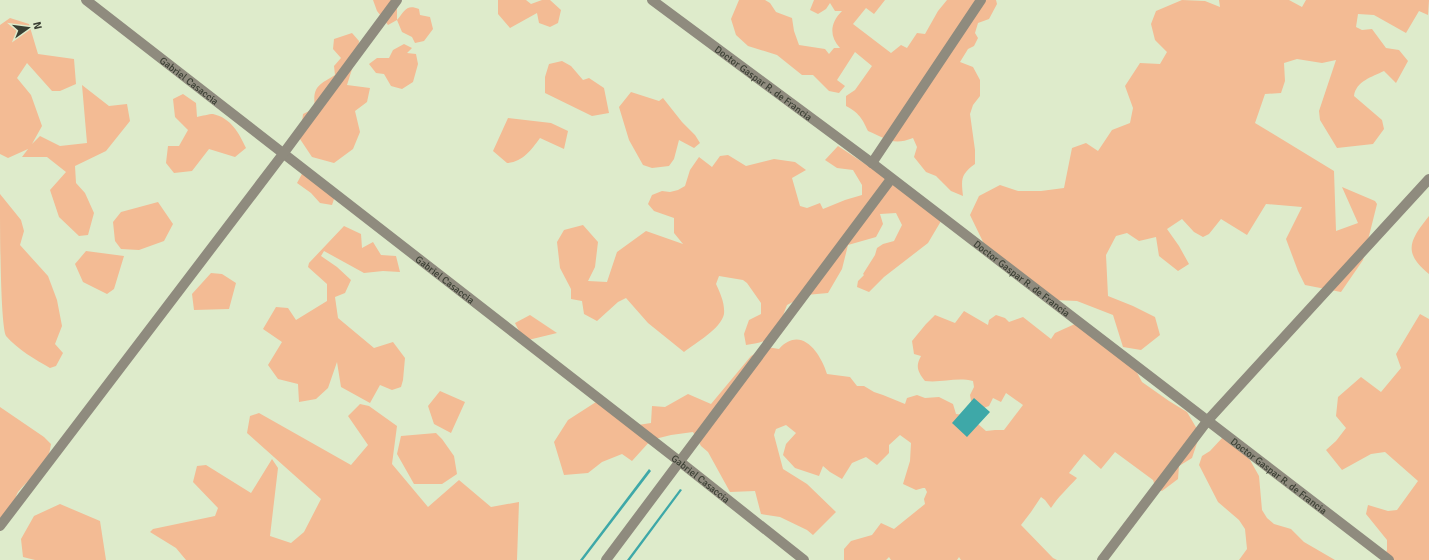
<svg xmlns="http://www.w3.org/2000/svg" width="1429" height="560" font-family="Signika,sans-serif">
<rect width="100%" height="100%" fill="#deebcb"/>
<!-- green -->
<path fill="#f3bb94" d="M 373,0 L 397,0 L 397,20 C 405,11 406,4 419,9 L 420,15 L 430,17 L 433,29 L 424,41 L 415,43 L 412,37 L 402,32 L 397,20 L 388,25 L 377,11 Z
M 498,0 L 526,0 L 531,4 L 542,0 L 550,0 L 561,10 L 558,23 L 550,27 L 539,23 L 537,13 L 510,28 L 498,14 Z
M 739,0 L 765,0 L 770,3 L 776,12 L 792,18 L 794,31 L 799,45 L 825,49 L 829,54 L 834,48 L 840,48 C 829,36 830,23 842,11 L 835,11 L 830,3 L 826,9 L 818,14 L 810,10 L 814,0 L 885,0 L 874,14 L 866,8 L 853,24 L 891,53 L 901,45 L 907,48 L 917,33 L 925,34 L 938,11 L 947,0 L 996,0 L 997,4 L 989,19 L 978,23 L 975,33 L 978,38 L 974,46 L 968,49 L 960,62 L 973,67 L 980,80 L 980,96 L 973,105 L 970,114 L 975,150 L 975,164 C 961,174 961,179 963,196 L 951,191 L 936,176 L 926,172 L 914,157 L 917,147 L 913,138 C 893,146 887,139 868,131 C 862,118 859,113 846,106 L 846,96 L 855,90 L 872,66 L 855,52 L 837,80 L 845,86 L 839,93 L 829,91 L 813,75 L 802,75 L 777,55 L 748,46 L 736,35 L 731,19 Z
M 1182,0 L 1205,1 L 1220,7 L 1219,0 L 1289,0 L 1302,7 L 1306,0 L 1429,0 L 1428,15 L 1419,11 L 1406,33 L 1374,15 L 1358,14 L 1356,27 L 1362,30 L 1372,29 L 1386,48 L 1399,50 L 1408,61 L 1396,83 L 1384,71 C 1372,77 1356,81 1354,96 L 1382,120 L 1384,129 L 1373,144 L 1337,148 L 1320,120 L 1319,111 L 1336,60 L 1322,63 L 1297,59 L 1284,63 L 1285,81 L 1281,93 L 1265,94 L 1255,123 L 1334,171 L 1336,231 L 1358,223 L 1342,187 L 1375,201 L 1377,204 L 1363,260 L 1341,292 L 1305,285 L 1298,271 L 1286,239 L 1302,207 L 1266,204 L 1247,235 L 1221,219 L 1209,234 L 1203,237 L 1194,232 L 1182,219 L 1167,229 L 1179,246 L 1189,264 L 1178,271 L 1159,256 L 1156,237 L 1139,241 L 1127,233 L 1116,236 L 1106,255 L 1108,296 L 1133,306 L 1155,317 L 1160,335 L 1141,350 L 1123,347 L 1113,315 L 1077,301 L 1054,300 L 986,248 L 970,215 L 979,196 L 1000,185 L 1018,191 L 1041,191 L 1064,188 L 1072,148 L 1086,143 L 1098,151 L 1112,130 L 1130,123 L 1133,108 L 1125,86 L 1140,63 L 1160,64 L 1167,52 L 1155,40 L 1151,24 L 1156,11 Z
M 10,18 L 29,24 L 38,54 L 74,59 L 76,84 L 60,91 L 52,91 L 27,63 L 17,78 L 31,95 L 42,126 L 32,144 L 40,136 L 60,146 L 87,143 L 82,85 L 109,106 L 127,104 L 130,121 L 106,151 L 75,166 L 76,183 L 85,193 L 94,213 L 88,235 L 79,236 L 59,217 L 50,190 L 66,172 L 47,157 L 22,157 L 28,149 L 8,158 L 0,154 L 0,25 Z
M 352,33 L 359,41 L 358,50 L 347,85 L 370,88 L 367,102 L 355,111 L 360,132 L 353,149 L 334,163 L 312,157 L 300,139 L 303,114 L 315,108 C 312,86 319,85 335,75 L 334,66 L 341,58 L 333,49 L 334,39 Z
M 404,44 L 412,48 L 407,53 L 416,54 L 418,64 L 413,82 L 402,89 L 391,86 L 384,74 L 376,73 L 369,64 L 377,58 L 389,58 L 393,50 Z
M 562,61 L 571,66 L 583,80 L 589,78 L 604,88 L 609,113 L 592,116 L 545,93 L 545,77 L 549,64 Z
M 631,92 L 659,101 L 663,98 L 682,122 L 695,135 L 700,143 L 694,148 L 679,140 L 674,159 L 669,166 L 652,168 L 643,165 L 629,140 L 619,107 Z
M 183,94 L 196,103 L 197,117 C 202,116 209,114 213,114 C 231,118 239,133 246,148 L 235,157 L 209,149 L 192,171 L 174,173 L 166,163 L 168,146 L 179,146 L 188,130 L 175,117 L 173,99 Z
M 508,118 L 551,123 L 568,131 L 564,149 L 540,138 C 531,150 523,162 507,163 L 493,151 Z
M 838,146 L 944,216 L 928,243 L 884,277 L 869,292 L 857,287 L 858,281 L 864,275 L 863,274 L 875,255 L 877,248 L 883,244 L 894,241 L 902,225 L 896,213 L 880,214 L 883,224 L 876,237 L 848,245 L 842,269 L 828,293 L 806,295 L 787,305 C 783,315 778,333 768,339 C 762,343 753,344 746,345 L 744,334 L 749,320 L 761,314 L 761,303 L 747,283 L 743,280 L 719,276 L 716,284 C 720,293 725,303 724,314 C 721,329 695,343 684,352 L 648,323 L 626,298 L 618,302 L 597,321 L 584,314 L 582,301 L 571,299 L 571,289 L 560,268 L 557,242 L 564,230 L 583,225 L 598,242 L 595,267 L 588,281 L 607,282 L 617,252 L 646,231 L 683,244 L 674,233 L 674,218 L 654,211 L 648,204 L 652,195 L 662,191 L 670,192 L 678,190 L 685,186 L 690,170 L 699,157 L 712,167 L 720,156 L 728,155 L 746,166 L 774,159 L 795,162 L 806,170 L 792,178 L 800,206 L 807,208 L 820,203 L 823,209 L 845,200 L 862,195 L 862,185 L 853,170 L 837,168 L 825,160 Z
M 303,172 L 335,196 L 332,205 L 320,203 L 311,193 L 297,183 Z
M 0,194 L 21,220 L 24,231 L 20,245 L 48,276 L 57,300 L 62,326 L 55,344 L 63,353 L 56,366 L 50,368 C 36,360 17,349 6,336 C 0,324 0,216 0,194 Z
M 158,202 L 173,224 L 164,241 L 139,250 L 121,249 L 115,241 L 113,222 L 121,212 Z
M 1429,216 L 1429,274 C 1402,252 1410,240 1429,216 Z
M 344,226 L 361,234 L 362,248 L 373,242 L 381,255 L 396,256 L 400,272 L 383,271 L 364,273 L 324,251 L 321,256 L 337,267 L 351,280 L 345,293 L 335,297 L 338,318 L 374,348 L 393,342 L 405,358 L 403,380 L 401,387 L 392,390 L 380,385 L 370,403 L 341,387 L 337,362 L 328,388 L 316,399 L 299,402 L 298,384 L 278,379 L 268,365 L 282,342 L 263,329 L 276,307 L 288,308 L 296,320 L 327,301 L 327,284 L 308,267 L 309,263 Z
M 86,251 L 124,256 L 114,289 L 107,294 L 83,282 L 75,264 Z
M 211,273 L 222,274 L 236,283 L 229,309 L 194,310 L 192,294 Z
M 964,311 L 988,325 L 989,320 L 996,315 L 1005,318 L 1009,322 L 1023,317 L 1051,339 L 1055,333 L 1077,323 L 1133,365 L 1142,382 L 1169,401 L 1187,412 L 1200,434 L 1192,458 L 1179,466 L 1178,479 L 1162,491 L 1156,489 L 1153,480 L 1115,452 L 1101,469 L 1084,454 L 1069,473 L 1077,478 C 1068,488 1058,497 1051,508 L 1045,500 L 1041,497 L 1031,512 L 1021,525 L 1053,558 L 1057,560 L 961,560 L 959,557 L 957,560 L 891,560 L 889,557 L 886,560 L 844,560 L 844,549 L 851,541 L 872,535 L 881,523 L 894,529 L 925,504 L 924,499 L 927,492 L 925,488 L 923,488 L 916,490 L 903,484 L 910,461 L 911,443 L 900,435 L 889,445 L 889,453 L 877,465 L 866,457 L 852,463 L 842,479 L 830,472 L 823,466 L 819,476 L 795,468 L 783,455 L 786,444 L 796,433 L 786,425 L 776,429 L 774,435 L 783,469 L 807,484 L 836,512 L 813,535 L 807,530 L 780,517 L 761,514 L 755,491 L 730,492 L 708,452 L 701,446 L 693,432 L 671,435 L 651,440 L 632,461 L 622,454 L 602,462 L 588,473 L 564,475 L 554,442 L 568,420 L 596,402 L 638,425 L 651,423 L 652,406 L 665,407 L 688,394 L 711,404 L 751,356 L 767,347 L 779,349 C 801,325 820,352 827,374 L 850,377 L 857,386 L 864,386 L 874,392 L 883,395 L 905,404 L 907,398 L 917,395 L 925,398 L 939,397 L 953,404 L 956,414 L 973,416 L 978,424 L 986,431 L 995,430 L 1004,430 L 1023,405 L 1006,393 L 1001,402 L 993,398 L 989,406 L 978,410 L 972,406 L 970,395 L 974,387 L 973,381 C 956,377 942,383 925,381 C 918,372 915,367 921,356 L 914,354 L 912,341 L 926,324 L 935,315 L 955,323 Z
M 1420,314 L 1429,319 L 1429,560 L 1383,560 L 1387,550 L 1387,540 L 1366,514 L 1368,505 L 1388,511 L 1397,510 L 1418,481 L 1385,452 L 1371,454 L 1342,470 L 1326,450 L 1336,441 L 1346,428 L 1336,416 L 1338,397 L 1361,377 L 1381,392 L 1401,368 L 1396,354 Z
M 530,315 L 557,333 L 524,341 L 515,323 Z
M 440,391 L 465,402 L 451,433 L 434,424 L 428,406 Z
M 360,404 L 369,406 L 397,426 L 392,464 L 428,507 L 459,480 L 491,507 L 519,502 L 517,560 L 186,560 L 176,548 L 150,532 L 153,529 L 215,516 L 218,508 L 193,482 L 197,466 L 206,465 L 251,493 L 272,459 L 278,468 L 270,536 L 291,543 L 304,532 L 321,499 L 247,433 L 250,416 L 259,413 L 351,465 L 368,445 L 348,416 Z
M 0,407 L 44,437 L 51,444 C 47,472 33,473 18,492 C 15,497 14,505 12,510 L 0,518 Z
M 436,433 L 442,439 L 454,456 L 457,474 L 442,484 L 414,484 L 397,454 L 401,436 Z
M 1223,437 L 1239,446 L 1250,460 L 1259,476 L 1262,510 L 1267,518 L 1274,524 L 1291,529 L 1304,542 L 1335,560 L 1239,560 L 1247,549 L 1245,529 L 1239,520 L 1218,502 L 1199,465 L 1202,456 L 1210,451 Z
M 60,504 L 100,521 L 106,560 L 35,560 L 23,557 L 21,539 L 34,516 Z"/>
<!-- water -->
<path fill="#3ea8a8" d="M 974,398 L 990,412 L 967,437 L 952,423 Z
M 649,469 L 651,471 L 583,560 L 580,560 Z
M 680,489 L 682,490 L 630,560 L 627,560 Z"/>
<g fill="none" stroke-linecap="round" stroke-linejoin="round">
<!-- minor -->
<g stroke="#8f8b7e" stroke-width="10">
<path id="s1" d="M 86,0 L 679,461 L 804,560"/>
<path id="s2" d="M 652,0 L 872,163 L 1389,560"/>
<path d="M 872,163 L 981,0"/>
<path d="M 0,526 L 283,154 L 397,0"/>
<path d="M 606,560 L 891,179"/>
<path d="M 1102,560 L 1208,420 L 1429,179"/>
</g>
</g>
<g text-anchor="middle" stroke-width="3" stroke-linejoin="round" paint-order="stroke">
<!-- street labels -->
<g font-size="10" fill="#3a3f33" stroke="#deebcb">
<text dy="4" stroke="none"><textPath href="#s1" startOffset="131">Gabriel Casaccia</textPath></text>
<text dy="4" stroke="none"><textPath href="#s2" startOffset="139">Doctor Gaspar R. de Francia</textPath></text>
<text dy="4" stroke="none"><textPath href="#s2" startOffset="463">Doctor Gaspar R. de Francia</textPath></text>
<text dy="4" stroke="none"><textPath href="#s1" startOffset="455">Gabriel Casaccia</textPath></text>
<text dy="4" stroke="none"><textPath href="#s2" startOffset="787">Doctor Gaspar R. de Francia</textPath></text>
<text dy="4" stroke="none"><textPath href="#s1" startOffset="779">Gabriel Casaccia</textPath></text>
</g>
</g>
<!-- north arrow -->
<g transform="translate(28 28) rotate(76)" stroke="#deebcb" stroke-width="3" paint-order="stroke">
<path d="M0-3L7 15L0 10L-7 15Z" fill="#3a3f33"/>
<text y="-6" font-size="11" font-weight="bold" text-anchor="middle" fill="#3a3f33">N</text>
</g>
</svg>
